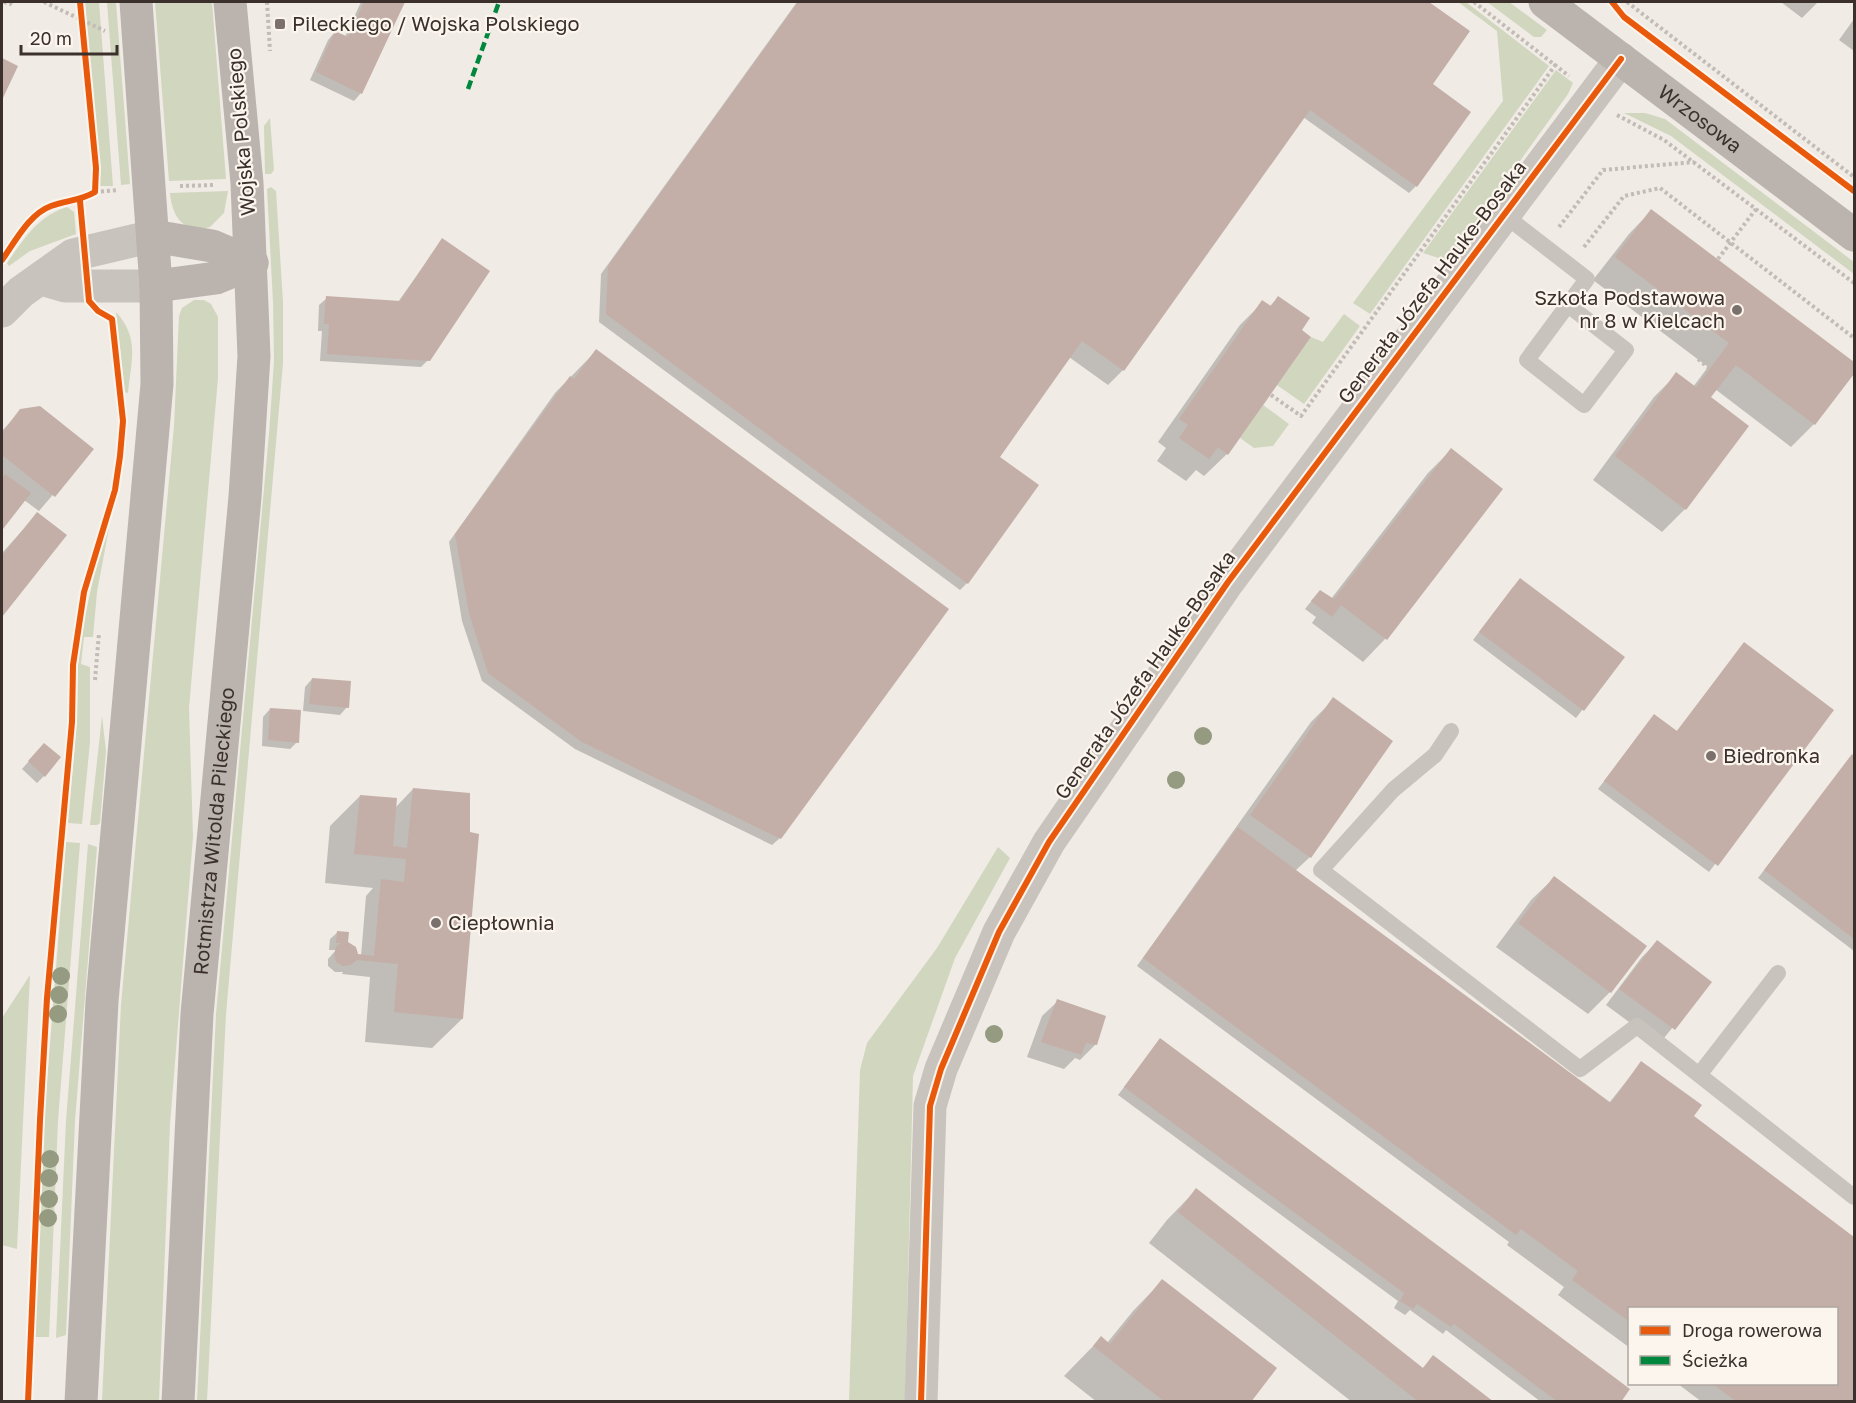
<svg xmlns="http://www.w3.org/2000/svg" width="1856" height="1403" font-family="'Golos Text',sans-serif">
<rect width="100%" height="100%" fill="#f0ebe5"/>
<!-- green -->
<path fill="#d1d6bf" d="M 85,2 L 99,2 L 113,186 L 100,186 Z
M 107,2 L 116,2 L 130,184 L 121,185 Z
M 155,2 L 212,2 L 226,179 L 169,181 Z
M 1458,2 L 1466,2 L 1549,66 L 1370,314 L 1353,303 L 1503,101 L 1497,31 Z
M 1487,2 L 1509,2 L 1547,30 L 1541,37 L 1534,37 Z
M 1556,70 L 1573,83 L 1568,94 L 1448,261 L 1423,253 Z
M 1624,113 L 1645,113 L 1665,119 L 1854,262 L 1854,274 L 1671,136 Z
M 270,118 L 274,170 L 271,174 L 265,174 L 264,126 Z
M 271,187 L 276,191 L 283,302 L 283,363 L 226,1014 L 207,1401 L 197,1401 L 216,1014 L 269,434 L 274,361 L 273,302 L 267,189 Z
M 228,191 L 224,213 L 210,227 C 184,234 172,217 170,193 Z
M 67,207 L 74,212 L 76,234 L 30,251 L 9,266 L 7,263 C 24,239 38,216 67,207 Z
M 194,300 L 204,300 L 211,304 L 218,317 L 218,378 L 189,708 L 193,837 L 170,1125 L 159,1401 L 102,1401 L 121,1005 L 174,426 L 179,316 L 182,308 Z
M 116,312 C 140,338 131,361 128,393 L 125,392 Z
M 1344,314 L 1360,326 L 1304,404 L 1277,385 L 1311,337 L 1323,342 Z
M 1263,405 L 1289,424 L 1273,446 L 1254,448 L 1240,438 Z
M 109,528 L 97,592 L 93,637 L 84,637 L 81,664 L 90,667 L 90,742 L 82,824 L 68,823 L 77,720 L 78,665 L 84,621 L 95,571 Z
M 102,716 L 106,751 L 100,823 L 97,825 L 90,825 Z
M 66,842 L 80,843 L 58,1121 L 49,1337 L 35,1337 L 44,1120 Z
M 88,844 L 97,847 L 75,1121 L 66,1335 L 56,1338 L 66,1121 Z
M 998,847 L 1010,858 L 955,958 L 913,1076 L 905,1401 L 849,1402 L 860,1070 L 867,1043 L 937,948 Z
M 30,975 L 17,1249 L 2,1245 L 2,1018 Z"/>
<!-- shadow -->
<path fill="#0003" d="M 361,2 L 403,2 L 361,93 L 354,101 L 310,80 L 328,40 L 335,32 L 345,37 Z
M 797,2 L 1426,2 L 1468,32 L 1431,85 L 1416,186 L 1409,193 L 1303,117 L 1123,370 L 1108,385 L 1069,357 L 997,457 L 967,583 L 960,590 L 599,322 L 601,274 Z
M 1781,2 L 1818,2 L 1802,18 Z
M 1854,19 L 1854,51 L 1839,40 Z
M 2,59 L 16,66 L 2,96 Z
M 1651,211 L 1854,364 L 1854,372 L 1814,424 L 1791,447 L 1715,389 L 1709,398 L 1747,426 L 1685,509 L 1662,532 L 1593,480 L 1654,397 L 1677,374 L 1693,387 L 1708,367 L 1593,280 L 1629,234 Z
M 442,240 L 428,360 L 421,367 L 320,361 L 322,331 L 318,331 L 319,305 L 327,298 L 398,302 Z
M 1278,298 L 1227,454 L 1204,476 L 1196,470 L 1186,481 L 1157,461 L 1166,448 L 1158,442 L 1240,325 L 1263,302 L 1269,307 Z
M 596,351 L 780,838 L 772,845 L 575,749 L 482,681 L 462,621 L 449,542 L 555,393 Z
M 21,410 L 92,449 L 39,511 L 24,500 L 2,529 L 2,431 Z
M 1451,450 L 1501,489 L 1385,639 L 1363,662 L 1312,623 L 1316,617 L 1305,609 L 1313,599 L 1331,599 L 1428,473 Z
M 37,514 L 65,536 L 2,615 L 2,553 Z
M 1513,587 L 1623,657 L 1576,718 L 1473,640 Z
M 1744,644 L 1832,710 L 1709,872 L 1598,789 L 1654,716 L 1676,732 Z
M 312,679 L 347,707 L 340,715 L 303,711 L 305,687 Z
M 1334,699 L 1310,857 L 1295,871 L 1609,1103 L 1641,1063 L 1692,1116 L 1854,1238 L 1854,1402 L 1702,1402 L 1678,1384 L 1836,1384 L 1836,1308 L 1630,1308 L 1630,1348 L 1558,1295 L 1564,1287 L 1507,1245 L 1509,1242 L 1137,966 L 1311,722 Z
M 270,709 L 297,742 L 290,749 L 262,746 L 263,717 Z
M 37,752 L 44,776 L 37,783 L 22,769 Z
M 1852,756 L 1854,758 L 1854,951 L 1758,878 Z
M 413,789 L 462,1019 L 432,1048 L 365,1042 L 370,977 L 342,974 L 343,972 L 335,972 L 328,966 L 328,959 L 336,950 L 329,950 L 330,939 L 338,932 L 355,960 L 361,956 L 366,896 L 373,888 L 325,883 L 330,826 L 360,796 L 395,808 Z
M 1554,878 L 1610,992 L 1588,1014 L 1496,947 L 1531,900 Z
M 1657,942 L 1710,982 L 1659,1044 L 1606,1005 L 1642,957 Z
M 1058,1001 L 1096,1044 L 1080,1060 L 1075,1058 L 1064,1069 L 1027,1057 L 1042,1016 Z
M 1160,1040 L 1619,1402 L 1541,1402 L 1446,1330 L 1443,1334 L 1410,1310 L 1405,1315 L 1394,1308 L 1398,1301 L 1118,1095 Z
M 1196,1190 L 1422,1369 L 1433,1357 L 1492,1402 L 1352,1402 L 1149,1243 L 1167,1220 Z
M 1162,1281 L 1249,1402 L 1097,1402 L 1064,1376 L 1101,1338 L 1107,1343 L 1133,1311 Z"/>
<!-- building -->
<path fill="#c3afa7" d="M 364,2 L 405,2 L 362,94 L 316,72 L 335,31 L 348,37 Z
M 798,2 L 1429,2 L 1470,31 L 1433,84 L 1471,112 L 1417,187 L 1310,110 L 1124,371 L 1082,341 L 1000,457 L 1039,485 L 968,584 L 606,314 L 608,266 Z
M 2,58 L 18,66 L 2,100 Z
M 1651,209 L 1854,362 L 1854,374 L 1815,425 L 1736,365 L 1711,397 L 1749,426 L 1686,510 L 1615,456 L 1676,372 L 1696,387 L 1729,343 L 1615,257 Z
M 442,238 L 490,271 L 430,361 L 327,354 L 329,324 L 324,324 L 326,296 L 400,301 Z
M 1278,296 L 1310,318 L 1302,330 L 1311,337 L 1228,455 L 1218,447 L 1209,459 L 1179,438 L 1188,425 L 1179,419 L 1262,300 L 1271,306 Z
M 596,349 L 949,609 L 781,839 L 582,742 L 488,673 L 469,613 L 455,534 L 570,376 L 574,379 Z
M 40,406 L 94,449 L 55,497 L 2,455 L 2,433 L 20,409 Z
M 1451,448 L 1503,489 L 1387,640 L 1341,605 L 1332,617 L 1311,601 L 1320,590 L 1334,599 Z
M 5,474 L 31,493 L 3,529 L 2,479 Z
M 37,512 L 67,535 L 2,617 L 2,556 Z
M 1520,578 L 1625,657 L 1584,711 L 1479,632 Z
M 1744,642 L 1834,710 L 1718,866 L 1604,781 L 1654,714 L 1677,731 Z
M 312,678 L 351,681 L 349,708 L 309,704 Z
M 1333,697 L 1393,741 L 1311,858 L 1250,815 Z
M 270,708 L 301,710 L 299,743 L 268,740 Z
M 44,743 L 61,757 L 45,777 L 28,761 Z
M 1852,754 L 1854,756 L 1854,939 L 1764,870 Z
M 413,788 L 470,793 L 470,832 L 479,834 L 463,1019 L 394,1012 L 398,964 L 357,960 L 351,965 L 343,966 L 336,962 L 334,955 L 336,947 L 341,943 L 336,943 L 337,931 L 349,932 L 348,942 L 356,947 L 358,954 L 374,956 L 381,879 L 404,882 L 406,859 L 354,854 L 360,795 L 397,798 L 393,846 L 407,848 Z
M 1238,827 L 1611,1103 L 1641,1061 L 1702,1105 L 1694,1116 L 1854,1237 L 1854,1402 L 1737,1402 L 1713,1384 L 1836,1384 L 1836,1308 L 1630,1308 L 1630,1322 L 1572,1280 L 1578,1271 L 1521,1229 L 1516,1235 L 1143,958 Z
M 1554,876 L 1647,946 L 1611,993 L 1518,923 Z
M 1657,940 L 1712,982 L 1675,1030 L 1619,989 Z
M 1057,999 L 1106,1016 L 1097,1045 L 1086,1043 L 1081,1055 L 1041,1042 Z
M 1160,1038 L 1630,1389 L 1621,1402 L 1558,1402 L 1454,1324 L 1451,1327 L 1417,1304 L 1413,1309 L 1400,1301 L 1404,1293 L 1124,1087 Z
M 1196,1188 L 1423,1368 L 1433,1355 L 1494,1402 L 1419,1402 L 1178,1212 Z
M 1162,1279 L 1277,1368 L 1251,1402 L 1165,1402 L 1093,1346 L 1101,1336 L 1110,1344 Z"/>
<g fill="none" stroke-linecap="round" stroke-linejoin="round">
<!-- path -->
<path stroke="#c2bbb6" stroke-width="4" stroke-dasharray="3 3" stroke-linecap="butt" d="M 4,2 L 10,4 L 11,2
M 44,2 L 105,31
M 267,2 L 270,51
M 1474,2 L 1569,76
M 1627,2 L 1854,177
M 1617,115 L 1664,140 L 1854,283
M 180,186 L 214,185
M 95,192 L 118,190
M 1559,227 L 1603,170 L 1694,162
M 1584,247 L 1624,196 L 1660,188 L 1854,338
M 1718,259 L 1756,209
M 1610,282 L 1630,297 L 1644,279
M 1698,359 L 1710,369
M 1271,395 L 1301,416 L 1556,64
M 95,680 L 99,633"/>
<!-- lane -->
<path stroke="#c9c3be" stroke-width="16" d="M 1503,214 L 1587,279 L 1527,360 L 1584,405 L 1626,350 L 1568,305
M 1451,731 L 1435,755 L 1393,790 L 1321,870 L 1580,1069 L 1637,1026 L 1854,1197
M 1699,1075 L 1778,973"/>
<!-- street -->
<path stroke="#c9c3be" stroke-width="33" d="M 41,279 L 65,286 L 156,286
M 2,311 L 21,292 L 73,255 L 153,236
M 921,1402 L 930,1106 L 941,1069 L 999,932 L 1049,842 L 1228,582 L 1621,59"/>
<!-- secondary -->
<g stroke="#bab3ae" stroke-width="33">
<path id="s1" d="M 1545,2 L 1854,235"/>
<path d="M 153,236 L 212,246 L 252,263"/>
<path d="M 156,286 L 216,278 L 252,263"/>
<path d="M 81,1402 L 102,1001 L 157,384 L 156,286 L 136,2"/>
<path id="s2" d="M 178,1402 L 197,1014 L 245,497 L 254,356 L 247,183 L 230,2"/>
</g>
<!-- quiet -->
<path stroke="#00873e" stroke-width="4.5" stroke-dasharray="9 4.5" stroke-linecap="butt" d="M 468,89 L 499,2"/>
<defs>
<path id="cycleway" d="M 1612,2 L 1624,17 L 1854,191
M 2,260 C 15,242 29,214 51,206 C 67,200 80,201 95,192 L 96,168 L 80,2
M 28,1402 L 40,1120 L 47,998 L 72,722 L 73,665 L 84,592 L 115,490 L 120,456 L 123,421 L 112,319 L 98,311 L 89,301 L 80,201
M 921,1402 L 930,1106 L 941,1069 L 999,932 L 1049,842 L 1228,582 L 1621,59"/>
</defs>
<!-- cycleway casing -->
<use href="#cycleway" stroke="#fbf5ee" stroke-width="10"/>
<!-- cycleway -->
<use href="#cycleway" stroke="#e8590c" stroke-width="6"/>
</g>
<!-- trees -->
<g fill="#959b80">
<circle cx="1203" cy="736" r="9"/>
<circle cx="1176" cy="780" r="9"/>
<circle cx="61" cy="976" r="9"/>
<circle cx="59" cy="995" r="9"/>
<circle cx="58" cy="1014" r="9"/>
<circle cx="994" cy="1034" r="9"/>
<circle cx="50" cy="1159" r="9"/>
<circle cx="49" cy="1178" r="9"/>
<circle cx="49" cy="1199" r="9"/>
<circle cx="48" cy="1218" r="9"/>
</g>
<!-- markers -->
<g fill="#7a716c" stroke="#fbf5ee" stroke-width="2">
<rect x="274" y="18" width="12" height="12" rx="3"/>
<circle cx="1737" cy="310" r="6"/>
<circle cx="1711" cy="756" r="6"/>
<circle cx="436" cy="923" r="6"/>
</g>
<g text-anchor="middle" stroke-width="4.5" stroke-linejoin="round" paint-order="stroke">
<!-- poi labels -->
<g font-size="20" fill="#3b302b" stroke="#fbf5ee" text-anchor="start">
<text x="292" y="31">Pileckiego / Wojska Polskiego</text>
<text x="1725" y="305" text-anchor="end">Szkoła Podstawowa<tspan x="1725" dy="23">nr 8 w Kielcach</tspan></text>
<text x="1723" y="763">Biedronka</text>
<text x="448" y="930">Ciepłownia</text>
</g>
<!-- street labels -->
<g font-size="20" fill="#3b302b" stroke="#fbf5ee">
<text dy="7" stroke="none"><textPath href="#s1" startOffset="194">Wrzosowa</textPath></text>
<text transform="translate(241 132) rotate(-95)" y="7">Wojska Polskiego</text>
<text transform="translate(1432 282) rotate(-53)" y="7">Generała Józefa Hauke-Bosaka</text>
<text transform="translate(1145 675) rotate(-55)" y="7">Generała Józefa Hauke-Bosaka</text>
<text dy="7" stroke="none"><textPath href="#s2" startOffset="572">Rotmistrza Witolda Pileckiego</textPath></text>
</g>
</g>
<!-- border -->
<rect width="1856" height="1403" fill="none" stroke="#3b302b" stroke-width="6"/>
<!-- legend -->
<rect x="1628" y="1307" width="210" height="78" fill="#fbf5ee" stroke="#aea6a0" stroke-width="1.5"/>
<rect x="1640" y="1326" width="30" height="9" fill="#e8590c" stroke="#aea6a0" stroke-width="1.5"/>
<text x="1682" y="1337" font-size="18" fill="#3b302b">Droga rowerowa</text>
<rect x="1640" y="1356" width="30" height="9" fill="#00873e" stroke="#aea6a0" stroke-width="1.5"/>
<text x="1682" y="1367" font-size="18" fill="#3b302b">Ścieżka</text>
<!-- scale -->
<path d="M21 45v9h96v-9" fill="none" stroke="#3b302b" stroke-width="3"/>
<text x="30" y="45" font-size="18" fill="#3b302b" stroke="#fbf5ee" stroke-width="4.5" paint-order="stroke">20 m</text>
</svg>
